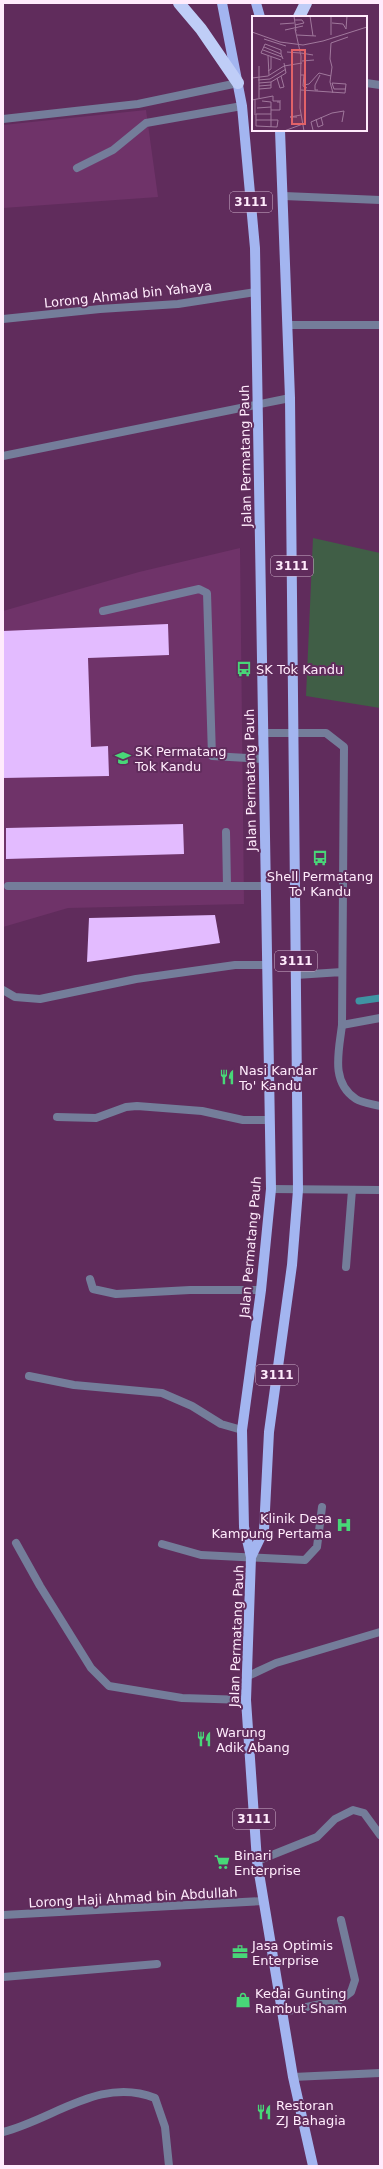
<svg xmlns="http://www.w3.org/2000/svg" width="383" height="2169" font-family="'DejaVu Sans',sans-serif">
<rect width="100%" height="100%" fill="#602c5c"/>
<!-- built -->
<path fill="#6f3369" d="M 146,110 L 158,197 L 3,208 L 3,125 Z
M 240,548 L 244,904 L 68,908 L 3,927 L 3,611 L 139,572 Z"/>
<!-- green -->
<path fill="#405e46" d="M 313,538 L 380,553 L 380,708 L 306,696 Z"/>
<g fill="none" stroke-linecap="round" stroke-linejoin="round">
<!-- stream -->
<path stroke="#3f94a3" stroke-width="7" d="M 359,1001 L 380,998"/>
</g>
<!-- building -->
<path fill="#e3bbff" d="M 168,624 L 169,655 L 88,658 L 91,747 L 108,746 L 109,776 L 3,778 L 3,631 Z
M 183,824 L 184,854 L 6,859 L 6,828 Z
M 215,915 L 220,943 L 87,962 L 89,918 Z"/>
<g fill="none" stroke-linecap="round" stroke-linejoin="round">
<!-- lane -->
<path stroke="#747d9a" stroke-width="8" d="M 366,83 L 380,85
M 77,168 L 113,150 L 146,123 L 242,106
M 103,611 L 199,589 L 207,593 L 212,756 L 263,759
M 226,832 L 227,886
M 8,886 L 265,886
M 342,1025 C 339,1051 330,1082 356,1099 C 362,1103 373,1104 380,1106
M 346,1267 L 352,1190
M 162,1544 L 201,1555 L 305,1560 L 317,1547 L 322,1507"/>
<!-- street -->
<path stroke="#747d9a" stroke-width="8" d="M 3,119 L 138,104 L 238,83
M 284,196 L 380,200
M 3,319 L 100,309 L 178,304 L 256,292
M 288,325 L 380,325
M 3,456 L 290,398
M 262,733 L 326,733 L 344,747 L 342,1025 L 380,1018
M 296,975 L 342,972
M 3,990 L 15,997 L 40,999 L 136,979 L 235,965 L 267,965
M 57,1117 L 96,1118 L 126,1107 L 137,1106 L 202,1111 L 243,1120 L 269,1120
M 271,1189 L 380,1190
M 90,1279 L 93,1289 L 116,1294 L 190,1290 L 261,1290
M 29,1376 L 74,1385 L 162,1393 L 192,1406 L 221,1424 L 242,1430
M 16,1543 L 40,1586 L 91,1668 L 109,1686 L 182,1698 L 246,1700
M 246,1677 L 276,1663 L 380,1632
M 257,1861 L 317,1837 L 335,1819 L 353,1810 L 364,1813 L 380,1835
M 3,1915 L 263,1901
M 3,1977 L 157,1964
M 283,2012 L 340,2000 L 351,1992 L 355,1980 L 341,1920
M 293,2077 L 380,2073
M 3,2132 C 54,2119 101,2076 155,2098 L 165,2127 L 169,2166"/>
<!-- primary -->
<path stroke="#a3b5f0" stroke-width="10" d="M 222,3 L 242,106 L 255,248 L 271,1189 L 261,1290 L 242,1430 L 244,1527 L 251,1557 L 246,1700 L 257,1861 L 293,2077 L 313,2166
M 256,3 L 260,17
M 251,1557 L 264,1530 L 269,1432 L 292,1265 L 298,1190 L 290,398 L 280,130"/>
<!-- highway -->
<path stroke="#bfcdf7" stroke-width="12" d="M 179,3 L 201,29 L 238,83
M 299,17 L 306,3"/>
</g>
<!-- icons -->
<defs>
<symbol id="bus-bare" viewBox="-9 -9 18 18"><path d="M-5-6H5V4H4V6H2V4H-2V6H-4V4H-5ZM-3.5-4V0h7V-4ZM-3.5 1.2v1.5H-2V1.2ZM2 1.2v1.5H3.5V1.2Z" fill="#48d778" stroke="#602c5c" stroke-width="2.5" paint-order="stroke"/></symbol>
<symbol id="school-bare" viewBox="-9 -9 18 18"><path d="M0-5L7-2L0 1L-7-2ZM-4 1L0 2.5L4 1V4Q0 6-4 4Z" fill="#48d778" stroke="#602c5c" stroke-width="2.5" paint-order="stroke"/></symbol>
<symbol id="restaurant-bare" viewBox="-9 -9 18 18"><path d="M-5-6h1v4h1v-4h1v4h1v-4h1v5L-1.5 .5V6h-2V.5L-5-1ZM5-6V6H3V1.5H1.5Q1.5-4 5-6Z" fill="#48d778" stroke="#602c5c" stroke-width="2.5" paint-order="stroke"/></symbol>
<symbol id="hospital-bare" viewBox="-9 -9 18 18"><path d="M-5-5h3v3.5h4V-5h3V5h-3V1.5h-4V5h-3Z" fill="#48d778" stroke="#602c5c" stroke-width="2.5" paint-order="stroke"/></symbol>
<symbol id="supermarket-bare" viewBox="-9 -9 18 18"><path d="M-6-5.5h2.5l.6 2H6L4.5 2H-2.5L-4.4-4H-6ZM-1.5 3.2a1.3 1.3 0 1 0 .1 0ZM3 3.2a1.3 1.3 0 1 0 .1 0Z" fill="#48d778" stroke="#602c5c" stroke-width="2.5" paint-order="stroke"/></symbol>
<symbol id="office-bare" viewBox="-9 -9 18 18"><path d="M-6-3h4V-5.5h4V-3h4V5H-6ZM-1-4.5V-3h2v-1.5ZM-6 0V1H6V0Z" fill="#48d778" stroke="#602c5c" stroke-width="2.5" paint-order="stroke"/></symbol>
<symbol id="shop-bare" viewBox="-9 -9 18 18"><path d="M-5-2.5h2.3a2.7 3.5 0 0 1 5.4 0H5L5.5 6h-11ZM-1.5-2.5h3a1.5 2.3 0 0 0-3 0Z" fill="#48d778" stroke="#602c5c" stroke-width="2.5" paint-order="stroke"/></symbol>
</defs>
<g fill-rule="evenodd">
<use href="#bus-bare" x="233" y="658" width="22" height="22"/>
<use href="#school-bare" x="112" y="747" width="22" height="22"/>
<use href="#bus-bare" x="309" y="847" width="22" height="22"/>
<use href="#restaurant-bare" x="216" y="1066" width="22" height="22"/>
<use href="#hospital-bare" x="333" y="1514" width="22" height="22"/>
<use href="#restaurant-bare" x="193" y="1728" width="22" height="22"/>
<use href="#supermarket-bare" x="211" y="1851" width="22" height="22"/>
<use href="#office-bare" x="229" y="1941" width="22" height="22"/>
<use href="#shop-bare" x="232" y="1989" width="22" height="22"/>
<use href="#restaurant-bare" x="253" y="2101" width="22" height="22"/>
</g>
<g text-anchor="middle" stroke-width="4" stroke-linejoin="round" paint-order="stroke">
<!-- shield labels -->
<g fill="#602c5c" stroke="#cfb2cc" stroke-width="1">
<rect x="230" y="192" width="42" height="20" rx="3"/>
<rect x="271" y="556" width="42" height="20" rx="3"/>
<rect x="275" y="951" width="42" height="20" rx="3"/>
<rect x="256" y="1365" width="42" height="20" rx="3"/>
<rect x="233" y="1809" width="42" height="20" rx="3"/>
</g>
<g font-size="12" font-weight="bold" fill="#ffebfc">
<text x="251" y="206">3111</text>
<text x="292" y="570">3111</text>
<text x="296" y="965">3111</text>
<text x="277" y="1379">3111</text>
<text x="254" y="1823">3111</text>
</g>
<!-- street labels -->
<g font-size="13" fill="#ffebfc" stroke="#602c5c">
<text transform="translate(128 294) rotate(-6)" y="5">Lorong Ahmad bin Yahaya</text>
<text transform="translate(245 456) rotate(-91)" y="5">Jalan Permatang Pauh</text>
<text transform="translate(250 780) rotate(-91)" y="5">Jalan Permatang Pauh</text>
<text transform="translate(250 1247) rotate(-85)" y="5">Jalan Permatang Pauh</text>
<text transform="translate(236 1636) rotate(-88)" y="5">Jalan Permatang Pauh</text>
<text transform="translate(133 1897) rotate(-3)" y="5">Lorong Haji Ahmad bin Abdullah</text>
</g>
<!-- poi labels -->
<g font-size="13" fill="#ffebfc" stroke="#602c5c" text-anchor="start">
<text x="256" y="674">SK Tok Kandu</text>
<text x="135" y="756">SK Permatang<tspan x="135" dy="15">Tok Kandu</tspan></text>
<text x="320" y="881" text-anchor="middle">Shell Permatang<tspan x="320" dy="15">To' Kandu</tspan></text>
<text x="239" y="1075">Nasi Kandar<tspan x="239" dy="15">To' Kandu</tspan></text>
<text x="332" y="1523" text-anchor="end">Klinik Desa<tspan x="332" dy="15">Kampung Pertama</tspan></text>
<text x="216" y="1737">Warung<tspan x="216" dy="15">Adik Abang</tspan></text>
<text x="234" y="1860">Binari<tspan x="234" dy="15">Enterprise</tspan></text>
<text x="252" y="1950">Jasa Optimis<tspan x="252" dy="15">Enterprise</tspan></text>
<text x="255" y="1998">Kedai Gunting<tspan x="255" dy="15">Rambut Sham</tspan></text>
<text x="276" y="2110">Restoran<tspan x="276" dy="15">ZJ Bahagia</tspan></text>
</g>
</g>
<!-- overview -->
<g transform="translate(252 16)">
<rect width="115" height="115" fill="#602c5c"/>
<path fill="none" stroke="#a0789c" stroke-width="1" d="M 42,0 L 44,15M 58,0 L 61,20M 43,4 L 50,4 L 52,7 L 43,9M 80,7 L 91,8 L 94,13 L 95,0M 28,8 L 42,7M 43,13 L 49,40 L 48,92 L 52,115M 33,14 L 51,10M 0,16 L 28,26 L 51,29 L 71,25 L 115,11M 45,19 L 64,20M 79,19 L 79,0M 12,23 L 34,30M 12,31 L 29,38 L 31,43M 11,34 L 30,41M 35,36 L 48,37M 49,37 L 61,39M 29,38 L 29,34 L 13,28 L 9,37 L 29,44M 16,40 L 17,59M 50,45 L 62,44M 16,55 L 19,53 L 19,41M 49,59 L 52,59 L 51,70 L 55,72M 0,62 L 16,60 L 32,50 L 50,47M 25,62 L 28,72 L 32,71 L 29,60M 6,64 L 18,63 L 34,53M 7,67 L 19,66 L 34,57 L 32,47M 52,69 L 57,68 L 67,57 L 79,60M 7,70 L 19,69M 7,73 L 19,72 L 19,66M 49,74 L 93,77 L 94,68 L 80,67 L 82,73 L 93,73M 66,74 L 63,74 L 63,69 L 68,59M 81,77 L 78,66 L 80,51 L 78,43 L 79,27 L 96,21M 7,82 L 7,50M 0,84 L 21,80 L 21,85 L 29,85M 10,85 L 19,86 L 19,111M 5,92 L 19,91M 19,94 L 28,94 L 28,86 L 25,86M 19,98 L 4,98 L 4,110 L 25,111 L 26,104 L 19,104M 3,99 L 3,83M 45,101 L 38,101 L 49,99M 64,103 L 66,111 L 71,109 L 69,101M 4,104 L 19,104M 61,114 L 59,106 L 80,97 L 92,95 L 90,106M 32,115 L 51,108"/>
<path fill="#e26268" fill-opacity="0.15" stroke="#e26268" stroke-width="2" d="M 40,34 L 53,34 L 53,108 L 40,108 Z"/>
<rect width="115" height="115" fill="none" stroke="#ffebfc" stroke-width="2"/>
</g>
<!-- border -->
<rect width="383" height="2169" fill="none" stroke="#ffebfc" stroke-width="8"/>
</svg>
